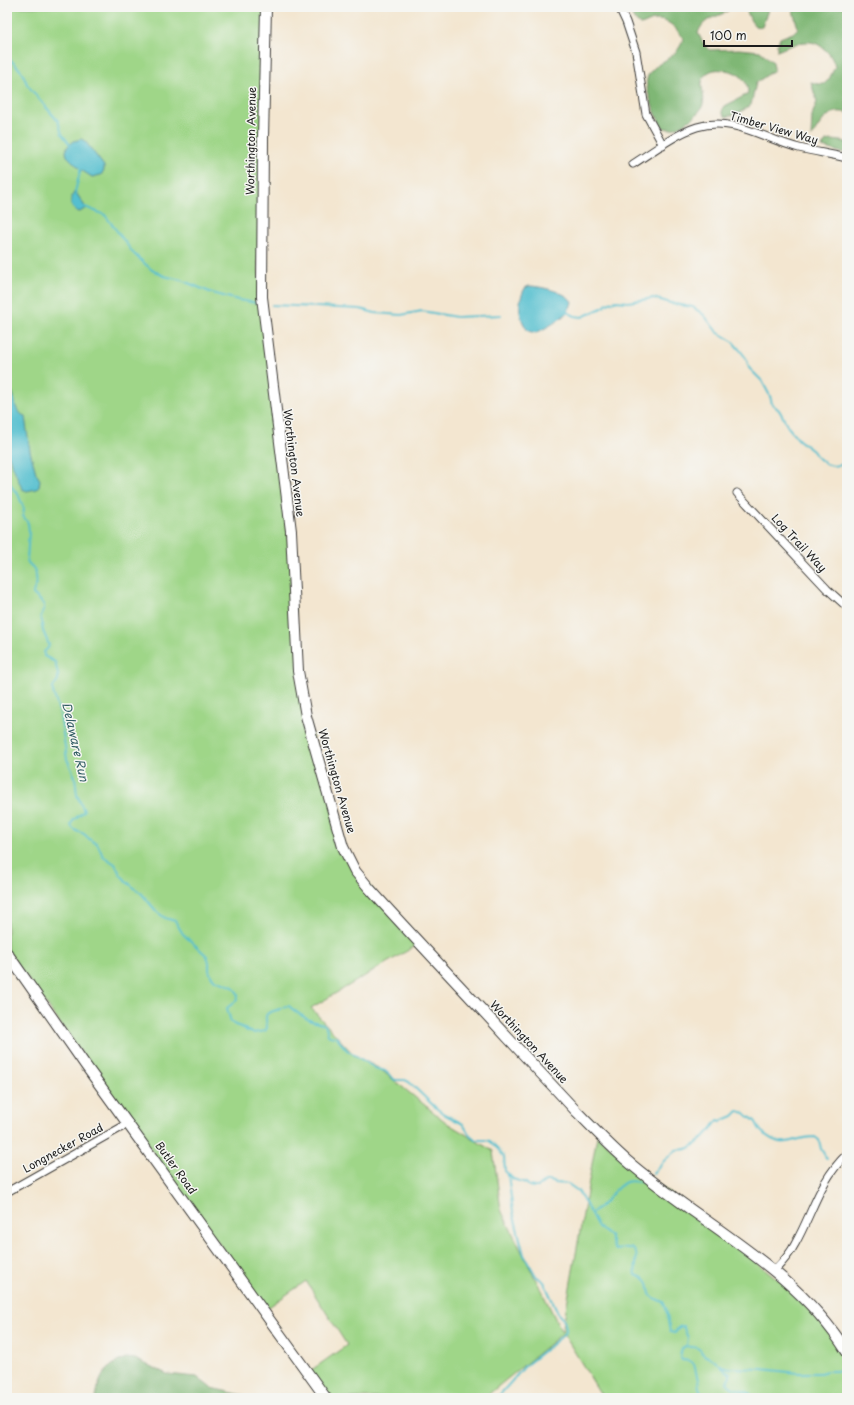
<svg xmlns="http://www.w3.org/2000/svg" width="854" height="1405" font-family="'Playpen Sans',sans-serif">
<rect width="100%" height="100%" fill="#f6f6f2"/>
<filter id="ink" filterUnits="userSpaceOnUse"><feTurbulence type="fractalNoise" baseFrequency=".025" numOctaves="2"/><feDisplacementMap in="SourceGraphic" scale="8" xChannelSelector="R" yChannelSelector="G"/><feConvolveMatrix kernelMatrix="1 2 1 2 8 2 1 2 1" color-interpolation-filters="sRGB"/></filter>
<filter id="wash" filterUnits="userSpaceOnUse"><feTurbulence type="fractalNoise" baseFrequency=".012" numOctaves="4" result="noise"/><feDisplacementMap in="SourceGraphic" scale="16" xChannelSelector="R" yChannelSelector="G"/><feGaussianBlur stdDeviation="0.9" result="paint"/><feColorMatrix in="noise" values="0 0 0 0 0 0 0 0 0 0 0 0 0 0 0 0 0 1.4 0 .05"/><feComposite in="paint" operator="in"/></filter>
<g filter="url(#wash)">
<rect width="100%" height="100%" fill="#f3e6d0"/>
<!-- green -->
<path fill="#9fd688" stroke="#5e7952" d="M 7,7 L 267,7 L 258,263 L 286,511 L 302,700 L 346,857 L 417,945 L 311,1008 L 354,1055 L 380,1069 L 447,1123 L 493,1151 L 501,1210 L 562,1332 L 597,1136 L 779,1280 L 819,1318 L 847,1358 L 847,1398 L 603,1398 L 563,1333 L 484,1398 L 330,1398 L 310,1371 L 347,1345 L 306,1281 L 266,1309 L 7,950 Z"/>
<!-- forest -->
<path fill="#7fb774" stroke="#4e6a48" d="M 637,7 L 732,7 C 721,19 705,14 698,33 L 704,45 L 710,50 L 739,49 L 760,51 L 773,62 L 774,70 L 756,83 L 751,105 L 739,113 L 726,117 L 722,113 L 723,107 L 748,94 C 748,78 737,71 723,70 C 716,69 711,70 706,74 C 697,83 706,94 703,104 C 700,115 682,128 670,129 C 667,129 665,128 662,127 C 657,117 644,89 647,79 C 651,61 679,61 683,38 C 676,28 669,19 655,20 C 651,20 645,24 641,25 C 634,21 627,13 637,7 Z
M 745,7 L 769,7 L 762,27 L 755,26 L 751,21 Z
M 792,7 L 847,7 L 847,113 C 828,107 820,124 811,138 L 812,115 L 817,102 L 811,82 L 818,84 L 824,84 L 829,79 L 835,67 C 833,59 830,54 824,49 C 810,35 793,45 777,51 L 777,44 L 780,38 L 793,33 L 798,28 Z
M 832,140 L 847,142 L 847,154 L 822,147 L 826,141 Z
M 126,1358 L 135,1359 L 167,1374 L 197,1377 L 211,1388 L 247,1396 L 249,1398 L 96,1398 C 99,1377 105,1366 126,1358 Z"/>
<!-- water -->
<path fill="#54bfcf" stroke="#386e76" d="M 81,139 L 85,141 L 104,166 L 104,170 L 101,175 L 92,177 L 81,170 L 67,156 L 66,152 L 67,147 L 74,141 Z
M 75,191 L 86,208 L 80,212 L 76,211 L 71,205 L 72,196 Z
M 529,286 C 539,286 568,292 572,302 C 569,317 549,326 536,333 L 528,331 C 518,317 517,303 525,288 Z
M 7,382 C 9,387 13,392 14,397 C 17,410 15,409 25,417 L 30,451 L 36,473 L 40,480 L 39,486 L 36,489 L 27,491 L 22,489 L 7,452 Z"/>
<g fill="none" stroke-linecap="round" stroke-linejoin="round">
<!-- stream -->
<path stroke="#54bfcf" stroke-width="2" d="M 7,55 L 9,59 L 15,64 L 22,72 L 27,84 L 34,93 L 58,121 L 62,134 L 71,146
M 75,192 L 81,168
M 85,207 L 105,215 L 134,254 L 152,270 L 164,276 L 181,280 L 212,293 L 238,300 L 257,303
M 272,305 L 360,309 L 375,313 L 401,315 L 422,311 L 456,317 L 501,315
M 565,311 L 575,316 L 582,317 L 604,307 L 607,304 L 616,301 L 628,302 L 654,298 L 674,304 L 693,307 L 704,315 L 717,332 L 732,341 L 739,349 L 746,358 L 749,368 L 762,381 L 770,396 L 772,404 L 779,410 L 783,417 L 788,427 L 799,440 L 813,451 L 817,457 L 826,464 L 833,466 L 847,464
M 7,478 L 14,490 L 18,494 L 24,509 L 23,516 L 28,523 L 29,531 L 27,561 C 29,565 31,565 34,569 C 36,572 37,581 36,585 C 35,589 33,590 33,594 L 44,604 L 44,609 L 41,616 L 41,620 L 43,631 L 49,645 L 48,648 L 44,652 L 44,656 L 55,662 L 58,674 L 58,680 L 53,687 L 53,692 L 60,714 L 67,759 L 75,777 L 77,795 L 84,811 C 80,816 64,823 75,830 C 77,832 81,832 84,834 C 89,838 90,842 97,843 L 103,856 L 115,864 L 120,874 L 127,882 L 142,894 L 157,912 L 165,918 L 175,921 L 183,934 L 207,956 L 209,962 L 209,970 L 211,976 L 215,980 L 226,984 L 233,987 L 237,992 L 238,996 L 237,1000 L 227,1008 L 231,1022 L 235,1025 L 244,1028 L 247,1031 L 253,1033 L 265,1031 L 267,1028 C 266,1015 262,1014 277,1010 C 281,1009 284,1006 289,1006 C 293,1010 306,1019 312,1021 C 317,1023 320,1022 325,1025 C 330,1034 323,1036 336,1037 L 347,1050 L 375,1068 L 385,1071 L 395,1080 L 405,1080 L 409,1082 L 436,1108 L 444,1114 L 463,1124 L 469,1134 L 476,1140 L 486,1140 L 490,1141 L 499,1150 L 504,1157 L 505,1171 L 513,1179 L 526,1183 L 529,1186 L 534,1187 L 538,1187 L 545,1181 L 549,1181 L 555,1183 L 568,1184 L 578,1191 L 582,1197 L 598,1227 L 610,1236 L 614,1248 L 616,1250 C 620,1250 623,1247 628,1248 C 643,1249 633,1266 636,1275 L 645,1279 L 648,1283 L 650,1294 L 652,1297 L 663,1302 L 666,1308 L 670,1332 L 674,1333 L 679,1327 L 683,1326 L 688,1338 L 687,1346 C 691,1348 695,1346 699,1349 C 702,1351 701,1352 703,1354 C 706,1357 709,1357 712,1359 C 719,1363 722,1370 730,1373 L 730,1377 L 727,1382 C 733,1393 749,1387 753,1398
M 653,1174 C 657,1167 669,1156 676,1150 C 679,1149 683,1150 686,1149 C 697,1147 712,1129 718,1120 L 721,1121 L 733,1116 L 738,1111 L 745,1113 C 748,1117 752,1118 755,1121 C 758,1124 758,1129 762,1132 C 785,1152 790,1137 815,1137 L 819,1140 L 821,1149 L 827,1159
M 592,1213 C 605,1206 615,1186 626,1182 C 632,1180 639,1183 645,1181
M 686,1346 L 682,1348 L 680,1356 L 682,1360 L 690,1361 L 694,1364 L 698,1380 L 699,1388 L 703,1398
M 721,1366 L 730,1368 L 762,1369 L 798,1373 L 820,1373 L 827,1371 L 835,1371 L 847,1370
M 497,1398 L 525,1366 L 560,1338 L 566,1331 L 566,1328 L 564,1320 L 559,1315 L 544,1282 L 536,1276 L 524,1255 L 513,1212 L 508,1175"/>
</g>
</g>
<g filter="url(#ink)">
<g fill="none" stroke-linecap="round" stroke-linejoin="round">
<defs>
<path id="minor" d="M 619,7 L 626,22 L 636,52 L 646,114 L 663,145
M 633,164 C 652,152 675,134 697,127 C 734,116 764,139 799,148 C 815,152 831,154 847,158
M 737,493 L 827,589 L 847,607
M 7,1192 L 129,1123
M 774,1271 C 782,1263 790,1254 795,1244 C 813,1212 819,1181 847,1154"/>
<path id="secondary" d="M 266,7 L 263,138 L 262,297 L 291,531 L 298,671 L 306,716 L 343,847 L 355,871 L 369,888 C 415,939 462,988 508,1038 C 531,1063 554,1087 577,1112 C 593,1128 608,1144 625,1159 C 698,1223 794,1266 847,1352
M 7,953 L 86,1066 L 326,1398"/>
</defs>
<!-- minor casing -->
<use href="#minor" stroke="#3c3a37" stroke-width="9"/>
<!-- secondary casing -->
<use href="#secondary" stroke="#3c3a37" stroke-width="12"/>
<!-- minor -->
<use href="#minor" stroke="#fff" stroke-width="7"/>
<!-- secondary -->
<use href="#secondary" stroke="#fff" stroke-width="10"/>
</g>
</g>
<g text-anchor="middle" stroke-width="3" stroke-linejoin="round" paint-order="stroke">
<!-- street labels -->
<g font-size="11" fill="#1c1c1c" stroke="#f6f6f2">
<text transform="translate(774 128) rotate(16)" y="4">Timber View Way</text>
<text transform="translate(251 141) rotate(-89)" y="4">Worthington Avenue</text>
<text transform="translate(294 463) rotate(83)" y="4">Worthington Avenue</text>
<text transform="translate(799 543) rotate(47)" y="4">Log Trail Way</text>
<text transform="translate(337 781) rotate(74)" y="4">Worthington Avenue</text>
<text transform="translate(529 1042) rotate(47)" y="4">Worthington Avenue</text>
<text transform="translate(63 1148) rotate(-29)" y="4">Longnecker Road</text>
<text transform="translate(176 1168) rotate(54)" y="4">Butler Road</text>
</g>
<!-- water labels -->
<g font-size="12" font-style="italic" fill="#325d64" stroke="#f6f6f2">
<text transform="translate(75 742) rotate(77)" y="4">Delaware Run</text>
</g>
</g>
<!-- margin -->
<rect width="854" height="1405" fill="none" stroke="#f6f6f2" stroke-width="24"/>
<!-- scale -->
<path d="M704 40v6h88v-6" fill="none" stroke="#1c1c1c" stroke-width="2"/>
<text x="710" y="40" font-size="12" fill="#1c1c1c" stroke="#f6f6f2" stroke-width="3" paint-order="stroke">100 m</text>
</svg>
